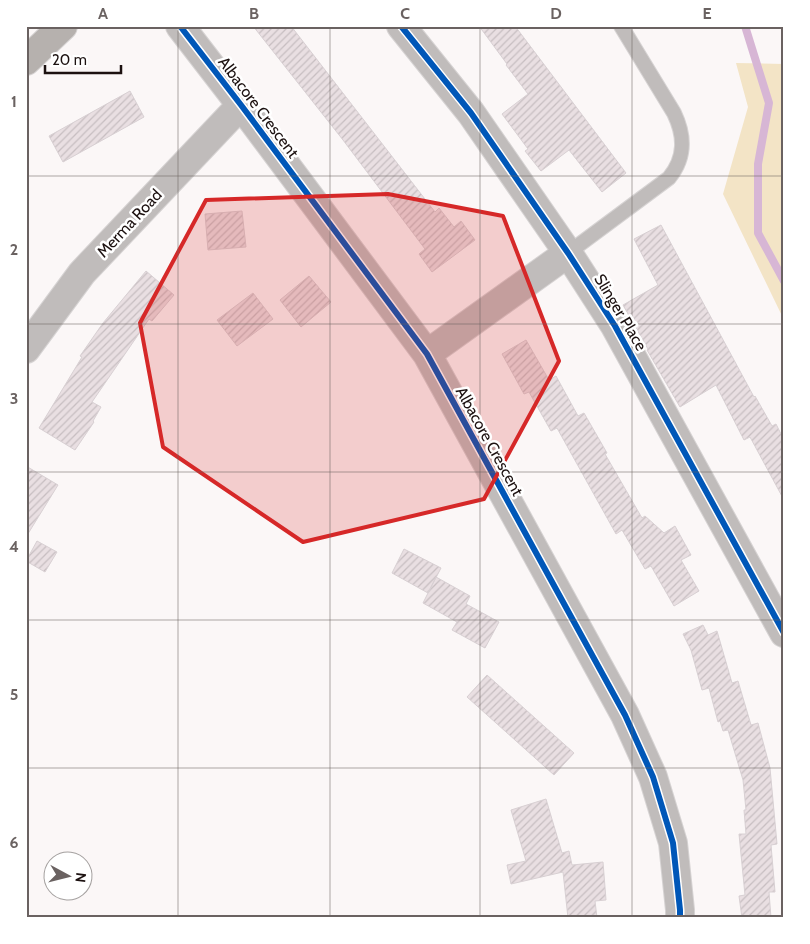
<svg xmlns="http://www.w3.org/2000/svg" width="810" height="944" font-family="Cabin,sans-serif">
<defs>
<pattern id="building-hatch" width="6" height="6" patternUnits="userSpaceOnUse" patternTransform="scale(1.25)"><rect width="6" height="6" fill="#e9dfe2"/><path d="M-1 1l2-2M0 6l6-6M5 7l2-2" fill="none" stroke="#c7bec1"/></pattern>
</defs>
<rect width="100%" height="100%" fill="#fbf7f7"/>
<!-- green -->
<path fill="#f3e4c6" d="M 736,63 L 784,64 L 784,320 L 723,194 L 748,107 Z"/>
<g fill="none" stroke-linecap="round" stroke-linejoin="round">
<!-- stream -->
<path stroke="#d7b6d5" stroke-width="8" d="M 745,26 L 769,103 L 758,164 L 758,233 L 784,281"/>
</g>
<!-- building -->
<path fill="url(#building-hatch)" stroke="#d8d0d3" d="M 253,26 L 291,26 L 435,212 L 439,208 L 454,227 L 461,221 L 475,240 L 432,272 L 419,254 L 425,249 L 343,140 Z
M 479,26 L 515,26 L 626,173 L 602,192 L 569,150 L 541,171 L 525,151 L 528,149 L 502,114 L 528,94 L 506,65 L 507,64 Z
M 130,91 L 144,117 L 63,162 L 49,136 Z
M 242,211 L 246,247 L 208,250 L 205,214 Z
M 661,225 L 754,397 L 755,396 L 772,426 L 776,424 L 784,440 L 784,500 L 750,437 L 744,440 L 716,385 L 680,407 L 647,350 L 648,349 L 623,305 L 658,285 L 634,239 Z
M 146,271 L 174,295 L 152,321 L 149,319 L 92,402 L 101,407 L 93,421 L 94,422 L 75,450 L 39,428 L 82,357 L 80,356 L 103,323 Z
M 309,276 L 331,302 L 301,327 L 280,300 Z
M 253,293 L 273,319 L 237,346 L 217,320 Z
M 526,340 L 549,380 L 556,376 L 578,416 L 584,413 L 607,453 L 605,454 L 642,518 L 645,516 L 664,533 L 675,526 L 691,555 L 681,560 L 699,591 L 674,606 L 651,566 L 645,569 L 622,530 L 616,534 L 557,428 L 551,431 L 529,392 L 524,394 L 502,354 Z
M 26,466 L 58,485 L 26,537 Z
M 37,541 L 57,552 L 45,572 L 26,561 Z
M 404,549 L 441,568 L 428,593 L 392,573 Z
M 436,577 L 470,596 L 466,604 L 499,622 L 485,648 L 452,630 L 457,622 L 423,603 Z
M 703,625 L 708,635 L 717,631 L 732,683 L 738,681 L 751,725 L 758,723 L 770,768 L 777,844 L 771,845 L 775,892 L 769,892 L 771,918 L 742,918 L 739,896 L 745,895 L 739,834 L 746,834 L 744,810 L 746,810 L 743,780 L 728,730 L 723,731 L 720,721 L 718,722 L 709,688 L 702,690 L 691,650 L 683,634 Z
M 487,675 L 574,753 L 554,775 L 467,697 Z
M 546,799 L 562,853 L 569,851 L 572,865 L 603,862 L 606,900 L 595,901 L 597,918 L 568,918 L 563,872 L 511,884 L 507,865 L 526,861 L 511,810 Z"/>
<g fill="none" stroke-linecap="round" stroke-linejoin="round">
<defs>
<path id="lane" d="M 568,253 L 669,178 C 686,157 685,136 674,113 L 621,26"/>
<path id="street" d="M 180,26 L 241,105 L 427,354 L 625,715 L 653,777 L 673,843 L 680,910 L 680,918
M 401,26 L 471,113 L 568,253 L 615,326 L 784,633
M 26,349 L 82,273 L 241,105
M 427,354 L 568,253"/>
<path id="secondary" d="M 26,61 L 63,26"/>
</defs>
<!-- lane casing -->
<use href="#lane" stroke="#d6d3d3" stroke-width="16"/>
<!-- street casing -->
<use href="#street" stroke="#d6d3d3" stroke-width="30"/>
<!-- secondary casing -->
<use href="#secondary" stroke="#d6d3d3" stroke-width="30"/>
<!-- lane -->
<use href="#lane" stroke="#c0bcbb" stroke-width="14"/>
<!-- street -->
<use href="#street" stroke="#c0bcbb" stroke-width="28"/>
<!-- secondary -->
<use href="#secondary" stroke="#b6b1ae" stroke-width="28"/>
<defs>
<path id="cycleway" d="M 180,26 L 241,105 L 427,354 L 625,715 L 653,777 L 673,843 L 680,910 L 680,918
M 401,26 L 471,113 L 568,253 L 615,326 L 784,633"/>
</defs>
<!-- cycleway casing -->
<use href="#cycleway" stroke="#fff" stroke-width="9"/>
<!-- cycleway -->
<use href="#cycleway" stroke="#0057b8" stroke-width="6"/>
</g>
<!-- marked area -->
<path fill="#d62828" fill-opacity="0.2" stroke="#d62828" stroke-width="4" stroke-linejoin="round" d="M 388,194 L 503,216 L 559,361 L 484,499 L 303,542 L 163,447 L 140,323 L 206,200 Z"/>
<!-- grid -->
<path fill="none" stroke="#6a6261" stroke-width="1" stroke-opacity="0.55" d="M 178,26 L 178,918M 330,26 L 330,918M 480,26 L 480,918M 632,26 L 632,918M 26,176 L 784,176M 26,324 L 784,324M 26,472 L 784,472M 26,620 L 784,620M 26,768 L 784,768"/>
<g text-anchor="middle" stroke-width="5" stroke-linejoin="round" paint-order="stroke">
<!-- street labels -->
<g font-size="16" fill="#1c1110" stroke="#fff">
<text transform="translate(259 107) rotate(53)" y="6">Albacore Crescent</text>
<text transform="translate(129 223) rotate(-47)" y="6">Merma Road</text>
<text transform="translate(621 312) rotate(59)" y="6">Slinger Place</text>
<text transform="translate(490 441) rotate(61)" y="6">Albacore Crescent</text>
</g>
</g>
<!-- border -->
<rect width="810" height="944" fill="none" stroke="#ffffff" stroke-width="55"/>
<!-- north arrow -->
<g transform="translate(68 876) rotate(97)"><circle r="24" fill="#ffffff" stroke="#a4a09f"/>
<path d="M0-4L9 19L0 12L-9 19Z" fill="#6a6261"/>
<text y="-8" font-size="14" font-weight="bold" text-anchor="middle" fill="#1c1110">N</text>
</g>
<!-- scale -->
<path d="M45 65v8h76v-8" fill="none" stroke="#1c1110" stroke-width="2.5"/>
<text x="52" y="65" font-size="15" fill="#1c1110" stroke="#ffffff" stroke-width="4" paint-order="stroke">20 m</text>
<rect x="28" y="28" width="754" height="888" fill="none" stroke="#6a6261" stroke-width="2"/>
<g font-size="16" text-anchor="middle" font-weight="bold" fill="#6a6261">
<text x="103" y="19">A</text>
<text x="254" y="19">B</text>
<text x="405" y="19">C</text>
<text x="556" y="19">D</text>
<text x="707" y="19">E</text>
<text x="14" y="107">1</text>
<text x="14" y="255">2</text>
<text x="14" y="404">3</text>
<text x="14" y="552">4</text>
<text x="14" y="700">5</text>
<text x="14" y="848">6</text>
</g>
</svg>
